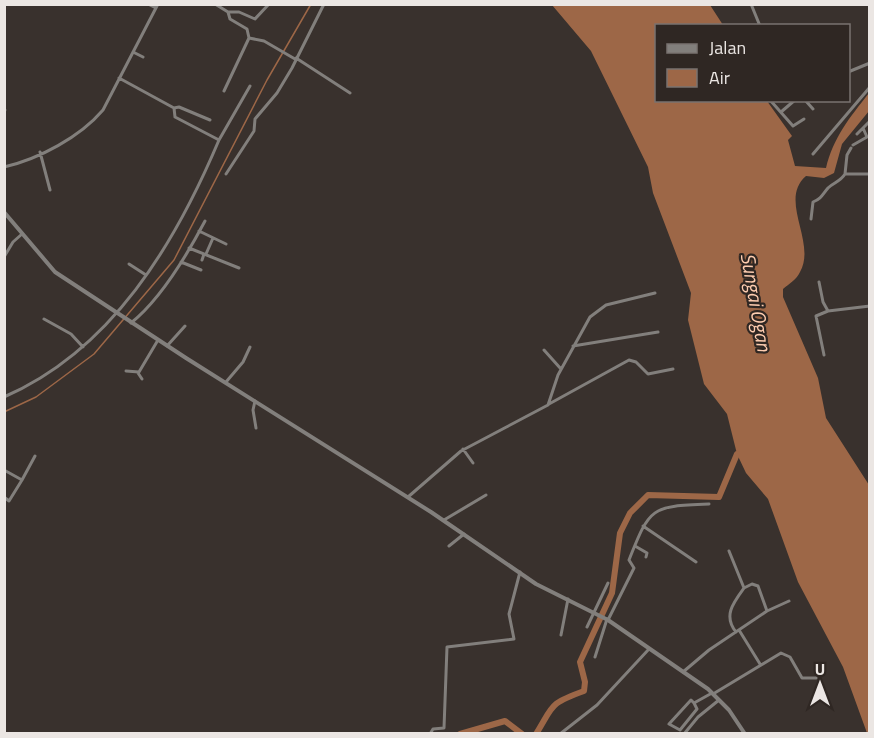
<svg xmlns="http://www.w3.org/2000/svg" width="874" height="738" font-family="'Titillium Web',sans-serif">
<rect width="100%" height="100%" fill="#39312d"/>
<!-- water -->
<path fill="#9d6747" d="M 552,5 L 710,5 L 723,25 L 656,26 L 656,100 L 767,101 L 792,136 L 788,140 L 795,166 L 826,168 C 833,138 850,117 869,93 L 869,111 L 842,144 L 834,173 L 824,178 L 806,176 C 778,200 817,242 800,272 C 797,279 789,284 783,289 L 783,297 L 818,378 L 826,418 L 869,485 L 869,733 L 867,733 L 843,667 L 798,582 L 768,499 L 746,473 L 737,454 L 727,414 L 704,384 L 688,320 L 691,293 L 653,193 L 648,167 L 591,51 Z"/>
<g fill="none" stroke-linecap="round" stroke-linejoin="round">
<!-- stream -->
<path stroke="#9d6747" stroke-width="1.5" d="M 4,412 L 36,397 L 94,354 L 174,260 L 267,80 L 311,4"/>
<!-- river -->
<path stroke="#9d6747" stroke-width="6" d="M 460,734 L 505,721 L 522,734
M 536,734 C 554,705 548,704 584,691 L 585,682 L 580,662 L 612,593 L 620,533 L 630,513 L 648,495 L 719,497 L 737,454"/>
<!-- minor -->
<path stroke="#827f7c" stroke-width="3" d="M 148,4 L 156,8
M 215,4 L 228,12 L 230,19 L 247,29 L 249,38 L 224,91
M 751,4 L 760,26
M 228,12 L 239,12 L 255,19 L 269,4
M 249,38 L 264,41 L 295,59
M 133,52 L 143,57
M 296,58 L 350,93
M 848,72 L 870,63
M 119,78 L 174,108 L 175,117 L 219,140 L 250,86
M 770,100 L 793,126 L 804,119
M 805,100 L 813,109
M 174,108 L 179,107 L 210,120
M 4,110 L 5,110
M 781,112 L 795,100
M 857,134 L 870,121
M 853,145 L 867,137 L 863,128
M 851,148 L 847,155 L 845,174 L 870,174
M 40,152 L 50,190
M 813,154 L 870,87
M 4,167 C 39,159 80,137 103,110 L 158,4
M 226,174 L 254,131 L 255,119 L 277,93 L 292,68 L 324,4
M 811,219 L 813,202 C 822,198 822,195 828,188 C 834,182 840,182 845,174
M 199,231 L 226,244
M 189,248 L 239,268
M 206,254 L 213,238
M 4,257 L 13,242 L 22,234
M 202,260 L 204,254
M 181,262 L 201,270
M 129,264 L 146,275
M 819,282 L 823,302 L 828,311 L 870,306
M 44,319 L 71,334 L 83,347
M 131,323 C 161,299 187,255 205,221
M 167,346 L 185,326
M 573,346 L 658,332
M 544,350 L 561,369
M 824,355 L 816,316 L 828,311
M 126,371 L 139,372 L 158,340
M 138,373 L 142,379
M 226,382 L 243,362 L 250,347
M 4,397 C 112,350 175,244 219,140
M 255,401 L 253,410 L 256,428
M 549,404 L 629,360 L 636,362 L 648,374 L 673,369
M 463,449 L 473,463
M 4,470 L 22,480 L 9,501 L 4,497
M 22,480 L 35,456
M 408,497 L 461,451 L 548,405 L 558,375 L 590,317 L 606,305 L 655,293
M 444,520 L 486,495
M 643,526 L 696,562
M 449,546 L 464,534
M 635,546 L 647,553 L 646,557
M 767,611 L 789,601
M 608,620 L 634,568 L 629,560 C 650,507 651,506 709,504
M 587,627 L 608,583
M 739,630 L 760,664
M 736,632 C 723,616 733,603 744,588
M 561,635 L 568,599
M 595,657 L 607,619
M 683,672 L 709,650 L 767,611 L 758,586 L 752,584 L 744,588 L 729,551
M 713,694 L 781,653 L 790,657 L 802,678 L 816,678
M 694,703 L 697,709 L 680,730 L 669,724 L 691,700 L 694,703 L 712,693
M 430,734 L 433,729 L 444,728 L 447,647 L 514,639 L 509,614 L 520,572
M 560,734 L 597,705 L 649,649
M 684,734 L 698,717 L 719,700"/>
<!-- tertiary -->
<path stroke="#827f7c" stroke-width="4" d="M 4,212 L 55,272 L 186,358 L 431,512 L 536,584 L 608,620 L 708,689 L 729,710 L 745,734"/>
</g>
<g text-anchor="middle" stroke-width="4.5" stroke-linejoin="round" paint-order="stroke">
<!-- water labels -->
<g font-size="20" font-style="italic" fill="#fecdb0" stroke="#2f2723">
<text transform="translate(756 302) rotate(80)" y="7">Sungai Ogan</text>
</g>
</g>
<!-- border -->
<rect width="874" height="738" fill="none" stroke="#ebe6e3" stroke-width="12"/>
<!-- legend -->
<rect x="655" y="24" width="195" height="78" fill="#2f2723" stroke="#7a7370" stroke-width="1.5"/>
<rect x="667" y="44" width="30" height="9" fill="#827f7c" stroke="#7a7370" stroke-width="1.5"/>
<text x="709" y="54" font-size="18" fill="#ebe6e3">Jalan</text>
<rect x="667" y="69" width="30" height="18" fill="#9d6747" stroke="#7a7370" stroke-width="1.5"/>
<text x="709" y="84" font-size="18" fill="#ebe6e3">Air</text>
<!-- north arrow -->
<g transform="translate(820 684)" stroke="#2f2723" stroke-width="4.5" paint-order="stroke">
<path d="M0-4.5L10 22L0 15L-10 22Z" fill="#ebe6e3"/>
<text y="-9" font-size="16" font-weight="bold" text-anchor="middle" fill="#ebe6e3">U</text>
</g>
</svg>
